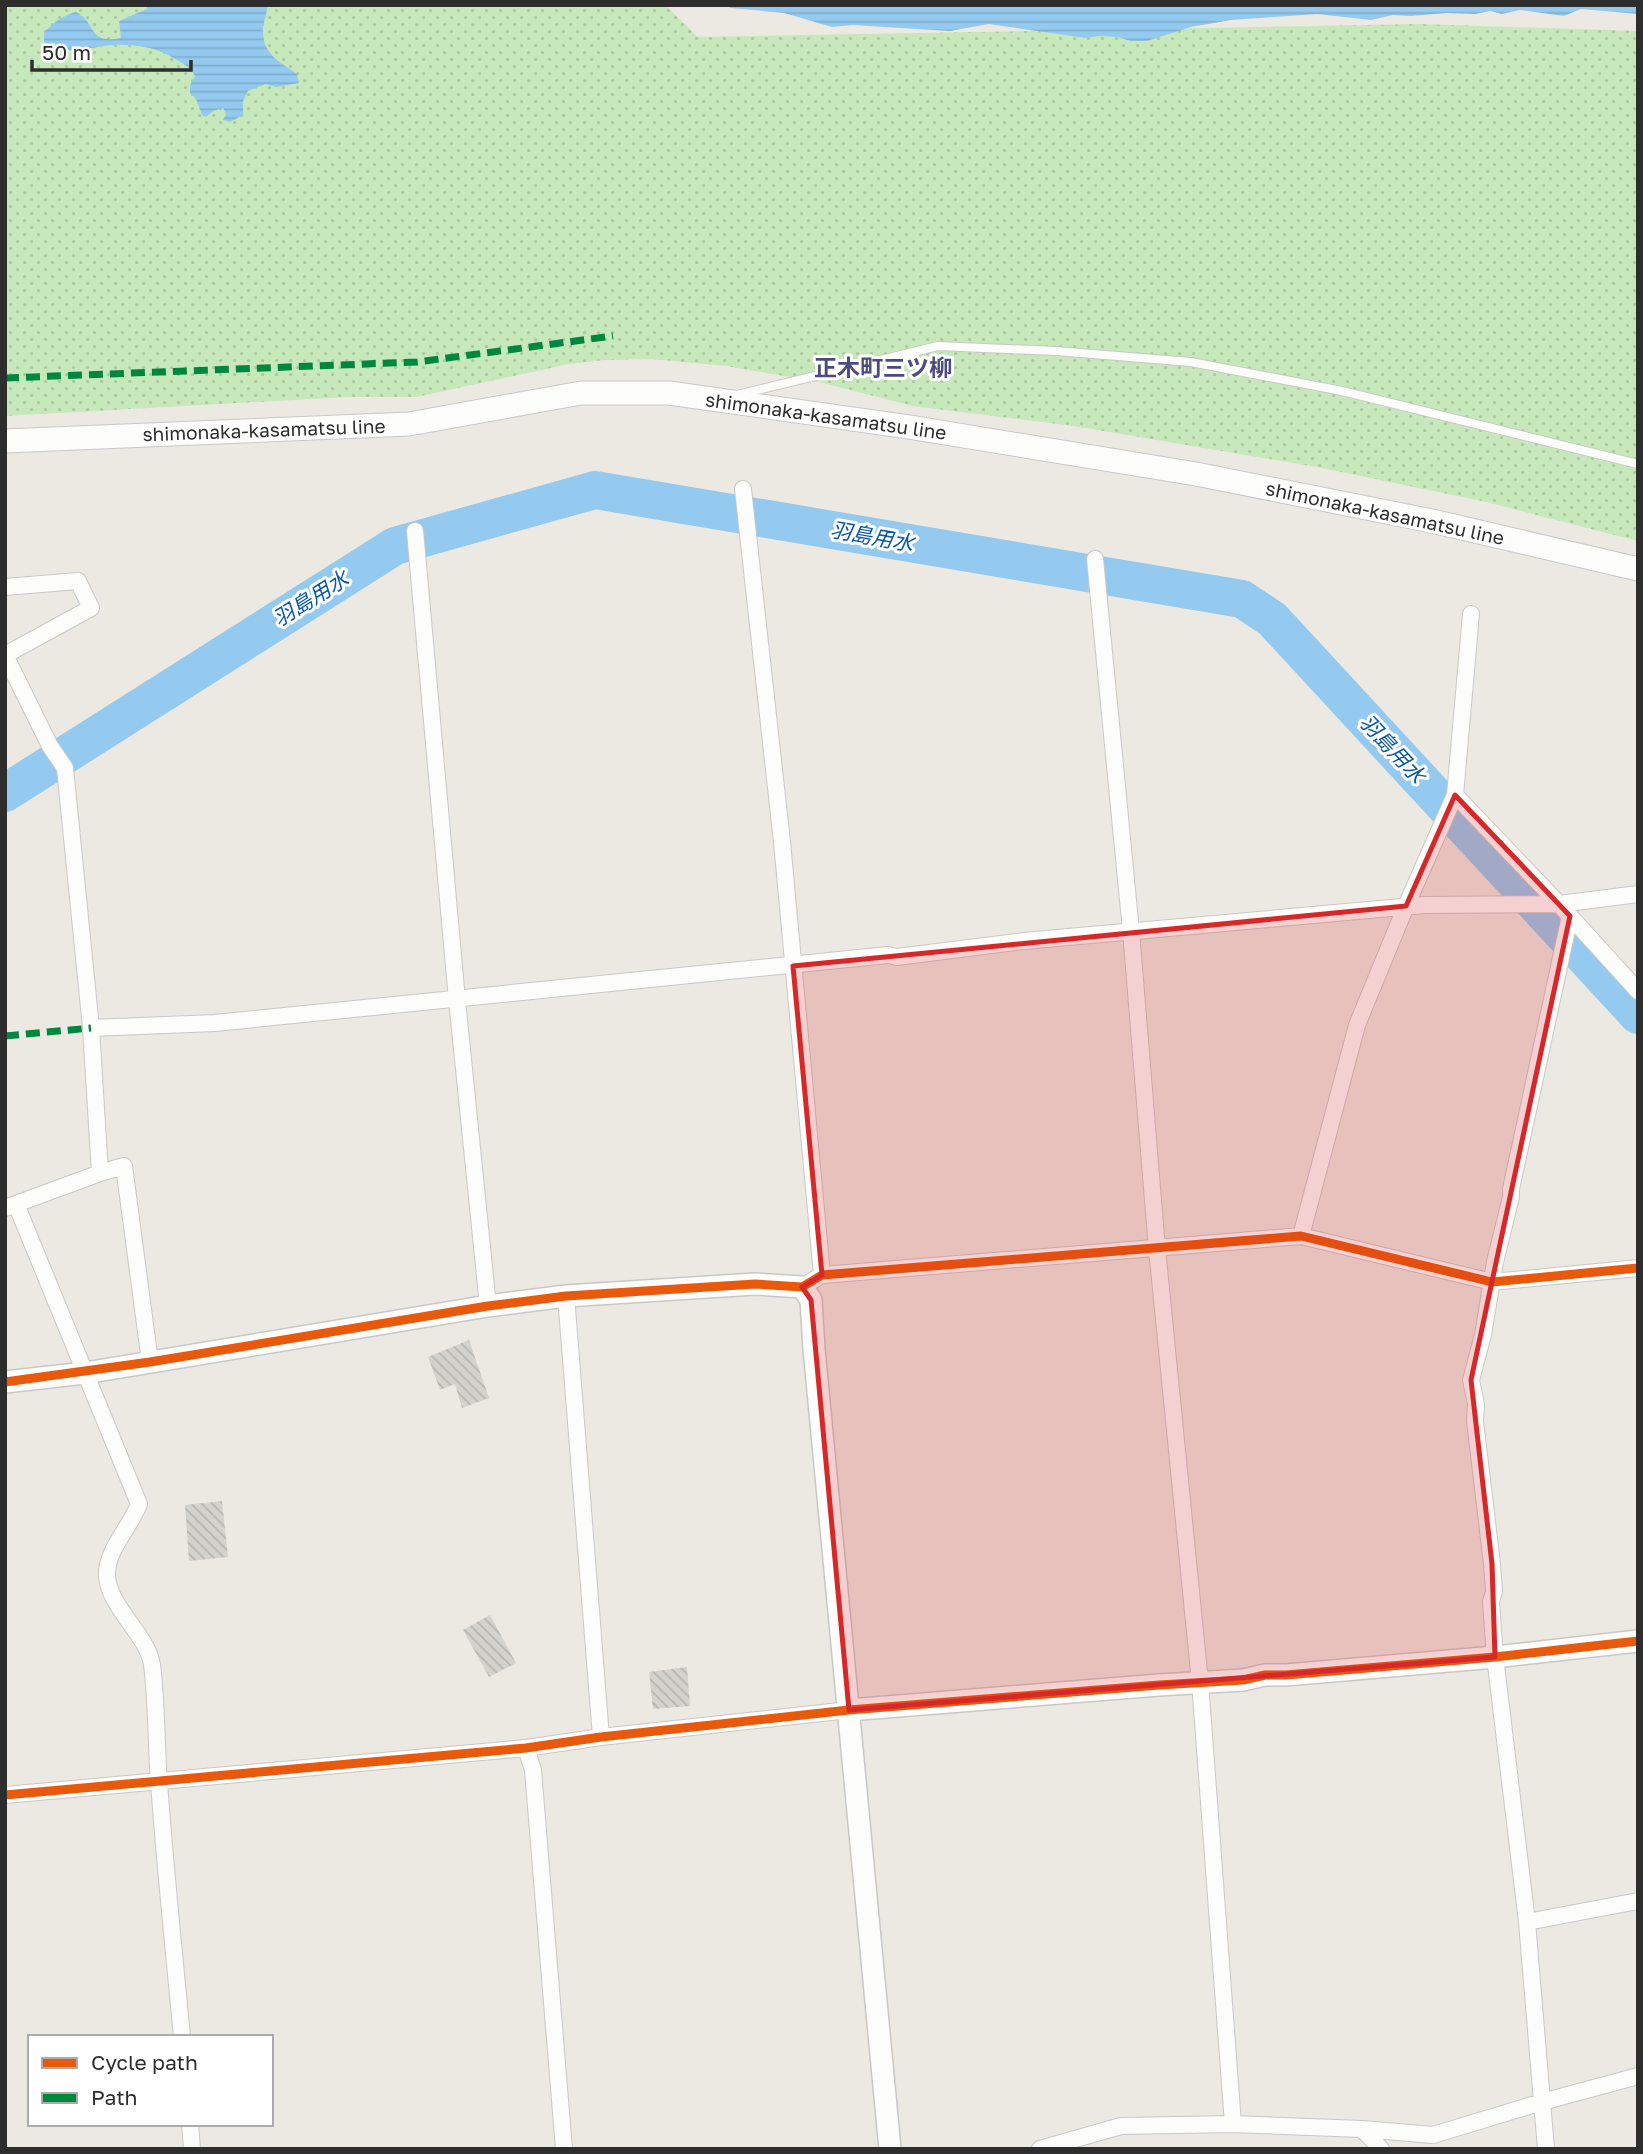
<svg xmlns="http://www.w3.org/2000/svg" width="1643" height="2154" font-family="'Golos Text','Noto Sans JP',sans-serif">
<defs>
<pattern id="grass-dots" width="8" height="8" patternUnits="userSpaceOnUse" patternTransform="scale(1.75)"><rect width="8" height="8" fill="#c7e8ba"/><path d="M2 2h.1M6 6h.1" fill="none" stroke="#abc7a0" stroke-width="1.8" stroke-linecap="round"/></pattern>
<pattern id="water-rules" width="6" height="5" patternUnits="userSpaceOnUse" patternTransform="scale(1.75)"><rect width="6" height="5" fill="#94caef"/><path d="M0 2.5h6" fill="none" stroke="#80aecd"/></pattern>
<pattern id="building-back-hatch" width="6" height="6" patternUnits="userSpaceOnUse" patternTransform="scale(1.75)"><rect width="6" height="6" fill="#d4d2cd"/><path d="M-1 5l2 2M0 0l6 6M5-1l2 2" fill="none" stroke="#b6b5b0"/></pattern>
</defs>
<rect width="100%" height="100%" fill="#ece9e2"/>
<!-- grass -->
<path fill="url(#grass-dots)" d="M 5,5 L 665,5 L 698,37 L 1421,24 L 1638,31 L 1638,541 L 1482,501 L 1317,467 L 1074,426 L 913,406 L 819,382 L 726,366 L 652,359 L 604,360 L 569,364 L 416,397 L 348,397 L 5,416 Z"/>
<!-- water -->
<path fill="url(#water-rules)" d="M 147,5 L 268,5 C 267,13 264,20 263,27 C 261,53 278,61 297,74 L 299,83 L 276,87 L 266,84 L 248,91 L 243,101 L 243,115 L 230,122 L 223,120 L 226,114 L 223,108 L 213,111 L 206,117 L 202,115 L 196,99 L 190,93 L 190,85 L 195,76 C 190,67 184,64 175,59 C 156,47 135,44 112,45 C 88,47 66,58 44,42 L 44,33 C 54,22 62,16 76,12 C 97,22 87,45 121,38 L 119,21 L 147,9 Z
M 723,5 L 1638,5 L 1638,14 L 1581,9 L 1564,16 L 1520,10 L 1502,14 L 1490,11 L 1475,14 L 1447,13 L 1411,16 L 1393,15 L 1371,20 L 1317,14 L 1231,20 L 1191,27 L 1147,41 L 1130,41 L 1118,37 L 1098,36 L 1086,38 L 989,24 L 950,31 L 852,25 L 832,27 L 784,13 L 731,8 Z"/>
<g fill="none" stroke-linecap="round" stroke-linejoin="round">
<!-- river -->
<path stroke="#94caef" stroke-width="38" d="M 5,793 L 395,546 L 595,490 L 1242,599 L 1272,619 L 1638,1015"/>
</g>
<!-- building -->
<path fill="url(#building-back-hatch)" d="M 469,1340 L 489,1398 L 462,1408 L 455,1384 L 440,1390 L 428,1357 Z
M 222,1501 L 228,1557 L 189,1561 L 185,1505 Z
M 490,1615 L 516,1663 L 489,1677 L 463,1630 Z
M 687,1667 L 690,1706 L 653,1709 L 649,1672 Z"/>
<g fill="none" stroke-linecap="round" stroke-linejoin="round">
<defs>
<path id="service" d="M 737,395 L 938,346 L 1056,351 L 1191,362 L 1342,391 L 1638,464"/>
<path id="minor" d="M 743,489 L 782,842 L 822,1275
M 415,531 L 457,1000 L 488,1306
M 1095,559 L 1131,931 L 1157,1249 L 1200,1682 L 1233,2124
M 5,587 L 78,581 L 91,608 L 5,655 L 50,746 L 65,768 L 91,1028 L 100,1173 L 124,1166 L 150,1362
M 1455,795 L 1559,904 L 1638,991
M 91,1028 L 215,1023 L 888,955 L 897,957 L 1024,941 L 1424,905 L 1559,904 L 1638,894
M 16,1204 L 139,1504 C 131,1526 105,1552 107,1576 C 109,1608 148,1635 152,1665 C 157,1704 156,1744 159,1782 C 165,1867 174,1952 182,2037
M 5,1208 L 100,1173
M 1301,1236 L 1357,1025 L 1406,906 L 1455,795 L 1471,614
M 802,1287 L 822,1275 L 1301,1236 L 1492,1282 L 1638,1268
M 566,1296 L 601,1737
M 526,1748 L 533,1770 L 564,2149
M 5,1795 L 526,1748 L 601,1737 L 849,1710
M 1527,1922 L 1638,1901
M 190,2124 L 192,2149
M 1362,2129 L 1433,2135 L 1542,2102 L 1638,2076
M 1040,2149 L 1121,2126 L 1233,2124 L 1362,2129 L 1381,2149
M 1546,2149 L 1527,1922 L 1495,1657 L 1491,1602 L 1494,1591 L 1492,1564 L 1475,1421 L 1476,1404 L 1471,1380 L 1483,1335 L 1495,1262 L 1511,1197 L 1511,1189 L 1570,916"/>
<path id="tertiary" d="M 5,1382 L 85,1373 L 488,1306 L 566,1296 L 755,1284 L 802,1287 L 811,1300 L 814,1349 L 890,2149
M 849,1710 L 1159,1685 L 1243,1680 L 1265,1675 L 1286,1675 L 1495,1657 L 1638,1641"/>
<path id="secondary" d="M 5,441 L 409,424 L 581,393 L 669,393 L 909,427 L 1196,474 L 1432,521 L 1638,569"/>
</defs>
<!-- service casing -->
<use href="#service" stroke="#c9c8c7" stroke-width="10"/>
<!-- minor casing -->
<use href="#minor" stroke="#c9c8c7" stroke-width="18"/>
<!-- tertiary casing -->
<use href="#tertiary" stroke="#c9c8c7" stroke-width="24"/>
<!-- secondary casing -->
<use href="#secondary" stroke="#c9c8c7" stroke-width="25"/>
<!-- service -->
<use href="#service" stroke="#fcfcfb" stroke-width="8"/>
<!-- minor -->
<use href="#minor" stroke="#fcfcfb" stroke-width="16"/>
<!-- tertiary -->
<use href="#tertiary" stroke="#fcfcfb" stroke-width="21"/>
<!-- secondary -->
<use href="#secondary" stroke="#fcfcfb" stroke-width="23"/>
<!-- quiet -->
<path stroke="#00873e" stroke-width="7" stroke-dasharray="14 7" stroke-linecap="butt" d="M 5,378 L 417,362 L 613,336
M 5,1036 L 91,1028"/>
<defs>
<path id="cycleway" d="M 5,1382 L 150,1362 L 488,1306 L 566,1296 L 755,1284 L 802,1287 L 822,1275 L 1301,1236 L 1492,1282 L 1638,1268
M 5,1795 L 526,1748 L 601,1737 L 849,1710 L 1159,1685 L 1243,1680 L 1265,1675 L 1286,1675 L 1495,1657 L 1638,1641"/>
</defs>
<!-- cycleway casing -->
<use href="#cycleway" stroke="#fff" stroke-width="13"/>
<!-- cycleway -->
<use href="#cycleway" stroke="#e8590c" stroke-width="9"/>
</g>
<!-- marked area -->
<path fill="#d62828" fill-opacity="0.2" stroke="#d62828" stroke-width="5" stroke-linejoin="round" d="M 1455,795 L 1570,916 L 1471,1380 L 1492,1564 L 1495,1657 L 849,1710 L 811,1300 L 802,1287 L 822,1275 L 793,966 L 1406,906 Z"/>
<g text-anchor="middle" stroke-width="6" stroke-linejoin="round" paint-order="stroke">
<!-- street labels -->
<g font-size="19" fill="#2d2d2d" stroke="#fff">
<text transform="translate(826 416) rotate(8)" y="7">shimonaka-kasamatsu line</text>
<text transform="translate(264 430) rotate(-2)" y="7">shimonaka-kasamatsu line</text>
<text transform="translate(1385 513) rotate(12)" y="7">shimonaka-kasamatsu line</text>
</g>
<!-- water labels -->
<g font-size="21" font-style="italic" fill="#0757a6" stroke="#fff">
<text transform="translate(872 537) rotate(10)" y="7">羽島用水</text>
<text transform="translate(311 599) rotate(-32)" y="7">羽島用水</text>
<text transform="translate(1392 749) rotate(47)" y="7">羽島用水</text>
</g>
<!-- quarter labels -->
<g font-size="23" font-weight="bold" fill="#4a4b80" stroke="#fff">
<text x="883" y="376">正木町三ツ柳</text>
</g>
</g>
<!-- border -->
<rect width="1643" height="2154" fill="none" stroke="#2d2d2d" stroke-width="14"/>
<!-- legend -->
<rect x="28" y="2035" width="245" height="91" fill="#ffffff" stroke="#ababab" stroke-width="2"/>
<rect x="42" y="2058" width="35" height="10" fill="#e8590c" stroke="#ababab" stroke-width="2"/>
<text x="91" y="2070" font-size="21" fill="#2d2d2d">Cycle path</text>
<rect x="42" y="2093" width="35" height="10" fill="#00873e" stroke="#ababab" stroke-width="2"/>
<text x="91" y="2105" font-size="21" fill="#2d2d2d">Path</text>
<!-- scale -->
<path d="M32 60v10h159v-10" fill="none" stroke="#2d2d2d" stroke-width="3.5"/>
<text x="42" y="60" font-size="21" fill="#2d2d2d" stroke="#ffffff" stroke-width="5" paint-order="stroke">50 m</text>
</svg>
